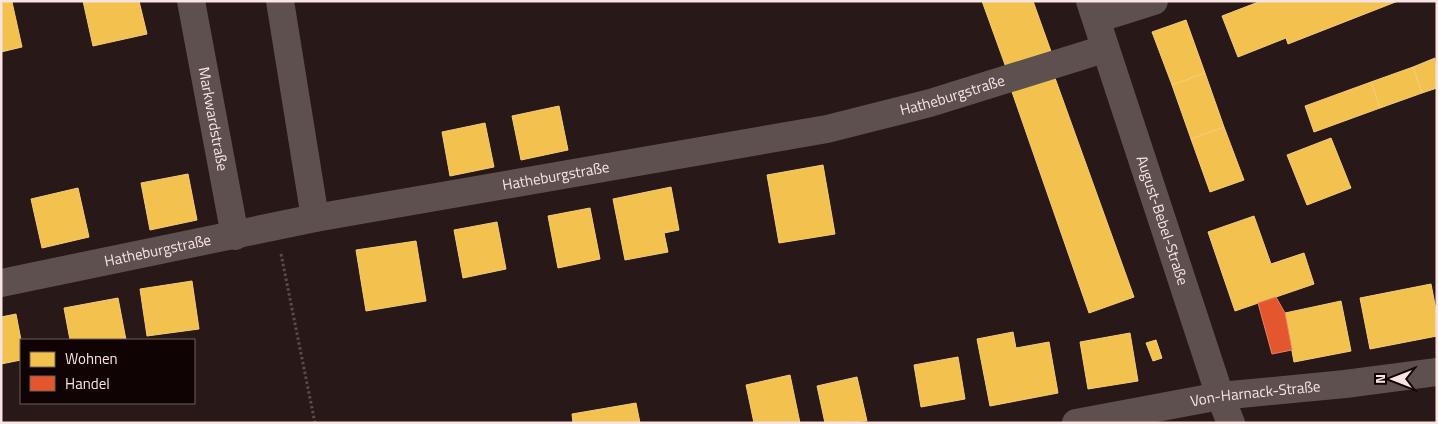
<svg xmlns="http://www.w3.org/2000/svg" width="1438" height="424" font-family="'Titillium Web',sans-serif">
<rect width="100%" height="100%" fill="#281817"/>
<!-- homes -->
<path fill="#f2c14e" stroke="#f4cc7a" d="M 1,1 L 15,1 L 12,2 L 22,47 L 1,52 Z
M 83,1 L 139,1 L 147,34 L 93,46 Z
M 982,1 L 1033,1 L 1053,57 L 1008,73 Z
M 1261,1 L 1398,1 L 1288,44 L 1286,38 L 1238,57 L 1222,16 Z
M 1186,20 L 1205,73 L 1172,85 L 1152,32 Z
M 1435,58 L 1437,88 L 1422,93 L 1413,67 Z
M 1413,67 L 1422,93 L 1380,108 L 1371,82 Z
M 1205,73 L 1224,127 L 1191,139 L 1172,85 Z
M 1055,78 L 1134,297 L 1089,313 L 1011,89 Z
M 1371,82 L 1380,108 L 1314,132 L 1305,106 Z
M 559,106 L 568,150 L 521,160 L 512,116 Z
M 485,123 L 494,167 L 450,176 L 442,132 Z
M 1224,127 L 1244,180 L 1210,192 L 1191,139 Z
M 1331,138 L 1351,188 L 1307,205 L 1287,155 Z
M 823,165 L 835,234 L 779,243 L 767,175 Z
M 188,174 L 197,220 L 150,230 L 141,183 Z
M 671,187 L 679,230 L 664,233 L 668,252 L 625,260 L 613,199 Z
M 78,188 L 89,237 L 42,248 L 31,199 Z
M 590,208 L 600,259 L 558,268 L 548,216 Z
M 1254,216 L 1271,264 L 1304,253 L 1314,284 L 1235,311 L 1208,232 Z
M 497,222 L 506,269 L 463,278 L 454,230 Z
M 416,241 L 426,301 L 366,311 L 356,250 Z
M 192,281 L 199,329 L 147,336 L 140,289 Z
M 1431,284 L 1437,315 L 1437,336 L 1370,349 L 1360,298 Z
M 118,298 L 126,340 L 70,340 L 64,308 Z
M 1341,301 L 1351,351 L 1294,362 L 1285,313 Z
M 16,314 L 21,340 L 21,360 L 1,364 L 1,317 Z
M 1013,332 L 1016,348 L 1049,342 L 1058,393 L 990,406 L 977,339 Z
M 1130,333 L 1138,381 L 1088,389 L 1080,342 Z
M 1156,340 L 1162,358 L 1153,361 L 1146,343 Z
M 958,357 L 965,399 L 921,407 L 914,365 Z
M 790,375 L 800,423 L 754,423 L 746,385 Z
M 857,377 L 867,421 L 825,423 L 817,386 Z
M 636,403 L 640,423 L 573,423 L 572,414 Z"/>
<!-- shops -->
<path fill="#e4572e" stroke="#ea8164" d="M 1276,297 L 1285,313 L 1292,350 L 1272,354 L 1258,303 Z"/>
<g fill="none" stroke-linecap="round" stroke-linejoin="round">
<!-- path -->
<path stroke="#594d4c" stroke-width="3" stroke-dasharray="2.5 2.5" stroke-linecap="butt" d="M 281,254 L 315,423"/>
<!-- minor -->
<g stroke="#5d504f" stroke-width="28">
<path id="s1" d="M 191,1 L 235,236"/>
<path d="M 280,1 L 315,218"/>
<path id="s2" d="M 1090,1 L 1220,396 L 1231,423"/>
<path d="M 1097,19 L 1154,1"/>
<path id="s3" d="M 1,283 L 315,218 L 827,129 L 930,103 L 1104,49"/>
<path id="s4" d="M 1076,423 L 1220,396 L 1345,384 L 1437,372"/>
</g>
</g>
<g text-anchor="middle" stroke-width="5" stroke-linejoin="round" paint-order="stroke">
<!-- street labels -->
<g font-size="15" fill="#f9e4e2" stroke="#0f0403">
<text dy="5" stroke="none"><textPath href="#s3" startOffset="970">Hatheburgstraße</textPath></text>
<text dy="5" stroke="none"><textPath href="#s1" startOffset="120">Markwardstraße</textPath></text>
<text dy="5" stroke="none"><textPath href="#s3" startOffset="565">Hatheburgstraße</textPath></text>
<text dy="5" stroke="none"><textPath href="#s2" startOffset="231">August-Bebel-Straße</textPath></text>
<text dy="5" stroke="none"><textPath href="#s3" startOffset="160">Hatheburgstraße</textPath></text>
<text dy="5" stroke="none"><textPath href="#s4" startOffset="182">Von-Harnack-Straße</textPath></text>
</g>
</g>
<!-- border -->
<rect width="1438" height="424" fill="none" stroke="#f9e4e2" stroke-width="5"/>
<!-- legend -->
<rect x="20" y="339" width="175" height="65" fill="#0f0403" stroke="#6d5e5c"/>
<rect x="30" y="352" width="25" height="15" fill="#f2c14e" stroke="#6d5e5c"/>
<text x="65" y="364" font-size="15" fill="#f9e4e2">Wohnen</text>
<rect x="30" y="376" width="25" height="15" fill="#e4572e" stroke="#6d5e5c"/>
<text x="65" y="389" font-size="15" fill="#f9e4e2">Handel</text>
<!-- north arrow -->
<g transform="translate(1393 379) rotate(270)" stroke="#0f0403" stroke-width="4" paint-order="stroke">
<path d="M0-4L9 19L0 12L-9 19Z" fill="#f9e4e2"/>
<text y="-8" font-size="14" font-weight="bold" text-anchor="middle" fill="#f9e4e2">N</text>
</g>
</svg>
